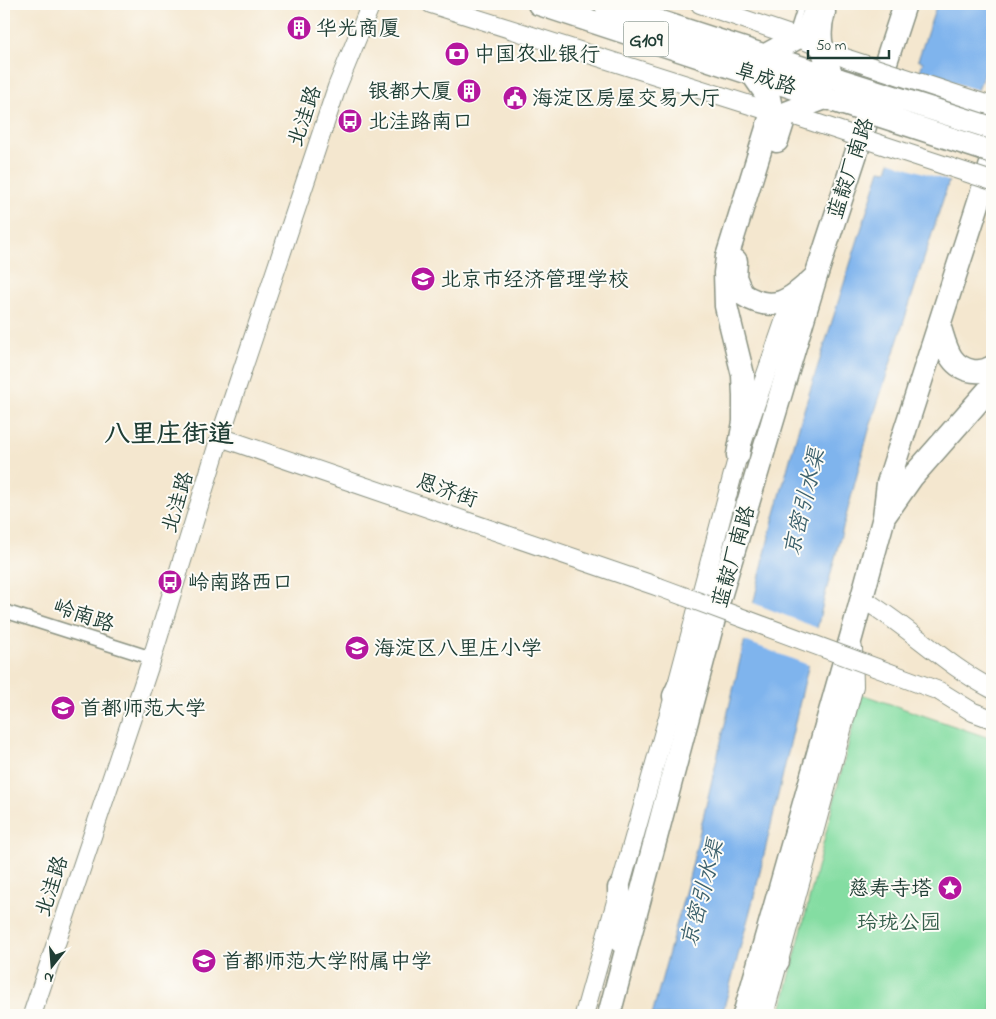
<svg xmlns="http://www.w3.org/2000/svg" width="996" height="1019" font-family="'Indie Flower','LXGW WenKai TC',sans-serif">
<rect width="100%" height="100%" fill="#fdfcf7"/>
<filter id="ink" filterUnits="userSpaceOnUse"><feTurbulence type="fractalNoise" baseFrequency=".02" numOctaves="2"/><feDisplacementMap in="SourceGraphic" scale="10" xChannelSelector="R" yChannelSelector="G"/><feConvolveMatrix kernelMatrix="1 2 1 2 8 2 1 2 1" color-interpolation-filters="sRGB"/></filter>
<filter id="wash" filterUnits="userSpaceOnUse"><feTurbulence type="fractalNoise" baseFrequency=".0096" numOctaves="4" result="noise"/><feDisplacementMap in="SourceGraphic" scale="20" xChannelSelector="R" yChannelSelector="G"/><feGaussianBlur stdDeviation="1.12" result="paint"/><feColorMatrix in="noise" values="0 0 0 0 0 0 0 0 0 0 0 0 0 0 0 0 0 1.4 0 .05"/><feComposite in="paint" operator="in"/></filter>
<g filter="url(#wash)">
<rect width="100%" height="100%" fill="#f4e7cf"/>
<!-- green -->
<path fill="#84dda2" stroke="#528d6b" d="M 861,694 L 992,739 L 992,1015 L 780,1015 Z"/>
<!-- water -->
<path fill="#7fb4ed" stroke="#4f7890" d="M 937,4 L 992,4 L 992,47 L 869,430 L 824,599 L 756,889 L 722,1015 L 652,1015 L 689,878 L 771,528 L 802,416 L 880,170 L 887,171 L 923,62 L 918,60 Z"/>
<!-- pier -->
<path fill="#f4e7cf" d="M 917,71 L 981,91 L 951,182 L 888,161 Z
M 751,602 L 820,629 L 811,666 L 742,640 Z"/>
</g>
<g filter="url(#ink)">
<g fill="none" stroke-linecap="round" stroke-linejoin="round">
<defs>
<path id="lane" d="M 796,33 L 794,29 L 802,4"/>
<path id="street" d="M 4,611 L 152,658"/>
<path id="secondary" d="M 431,4 L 772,112 L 786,113 L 825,126
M 700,4 L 799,38 L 848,59
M 220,437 L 659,587
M 861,598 C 907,625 945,665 992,689
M 939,691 L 973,712 L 992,719
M 32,1015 L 152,658 L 220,437 L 337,87 L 371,4
M 584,1015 L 674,696 L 738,455 L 792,299
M 764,1015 L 854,686 L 853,648"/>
<path id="highway" d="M 539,4 L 828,99
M 605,4 L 840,80
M 824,12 C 816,38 823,54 833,78
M 764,56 L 806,33 L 818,4
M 777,141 L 786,113 L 825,98
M 736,261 L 735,277 L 742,294 C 773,314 790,301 814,278
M 939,325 C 946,345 948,367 973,371 C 980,372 986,371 992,367
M 738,455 L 744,422 L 744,396 L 743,375 L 726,306 L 725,273 L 727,257 L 772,112 L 769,98 L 753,75
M 886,514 L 912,477 L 992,386
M 674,696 L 695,651
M 619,888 L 621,942
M 755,991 L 778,961
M 609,1015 L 719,600 L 816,276 L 905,4
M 744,1015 L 852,634 L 884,517 L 888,483 L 992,161"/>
</defs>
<!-- lane casing -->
<use href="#lane" stroke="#8a9282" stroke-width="9"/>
<!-- street casing -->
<use href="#street" stroke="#8a9282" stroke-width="15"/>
<!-- secondary casing -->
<use href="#secondary" stroke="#8a9282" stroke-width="20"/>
<!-- highway casing -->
<use href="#highway" stroke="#8a9282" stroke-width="25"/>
<!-- lane -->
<use href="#lane" stroke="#fff" stroke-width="6"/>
<!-- street -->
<use href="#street" stroke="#fff" stroke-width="12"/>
<!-- secondary -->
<use href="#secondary" stroke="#fff" stroke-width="18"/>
<!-- highway -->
<use href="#highway" stroke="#fff" stroke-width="22"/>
<defs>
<path id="secondary-bridge" d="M 848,59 L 992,106
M 825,126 L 992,181
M 659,587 L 939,691"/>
<path id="highway-bridge" d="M 840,80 L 992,128
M 835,101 L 992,152"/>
</defs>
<!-- secondary-bridge casing -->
<use href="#secondary-bridge" stroke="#8a9282" stroke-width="20" stroke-linecap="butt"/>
<!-- highway-bridge casing -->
<use href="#highway-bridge" stroke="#8a9282" stroke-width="25" stroke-linecap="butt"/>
<!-- secondary-bridge -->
<use href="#secondary-bridge" stroke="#fff" stroke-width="18"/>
<!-- highway-bridge -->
<use href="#highway-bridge" stroke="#fff" stroke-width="22"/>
</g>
</g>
<!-- icons -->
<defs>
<symbol id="building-disc" viewBox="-11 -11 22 22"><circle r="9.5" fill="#b5179e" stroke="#fdfcf7"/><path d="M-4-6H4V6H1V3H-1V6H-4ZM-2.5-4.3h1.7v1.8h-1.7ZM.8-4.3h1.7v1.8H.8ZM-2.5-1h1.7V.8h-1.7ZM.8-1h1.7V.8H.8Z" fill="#fff"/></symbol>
<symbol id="bank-disc" viewBox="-11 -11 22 22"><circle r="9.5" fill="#b5179e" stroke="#fdfcf7"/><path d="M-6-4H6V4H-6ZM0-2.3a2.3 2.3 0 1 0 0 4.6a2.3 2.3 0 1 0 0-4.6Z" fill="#fff"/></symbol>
<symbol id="civic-disc" viewBox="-11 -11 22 22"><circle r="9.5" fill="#b5179e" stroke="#fdfcf7"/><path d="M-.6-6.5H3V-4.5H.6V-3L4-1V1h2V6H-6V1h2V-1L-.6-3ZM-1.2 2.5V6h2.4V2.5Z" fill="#fff"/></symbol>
<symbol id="bus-disc" viewBox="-11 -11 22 22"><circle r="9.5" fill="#b5179e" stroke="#fdfcf7"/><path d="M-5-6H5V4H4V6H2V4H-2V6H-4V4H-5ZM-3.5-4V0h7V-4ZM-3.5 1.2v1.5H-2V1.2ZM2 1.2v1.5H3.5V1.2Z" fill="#fff"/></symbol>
<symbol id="university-disc" viewBox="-11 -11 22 22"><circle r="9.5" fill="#b5179e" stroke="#fdfcf7"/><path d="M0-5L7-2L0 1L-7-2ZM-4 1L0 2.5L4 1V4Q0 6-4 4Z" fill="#fff"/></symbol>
<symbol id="school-disc" viewBox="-11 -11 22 22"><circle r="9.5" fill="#b5179e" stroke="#fdfcf7"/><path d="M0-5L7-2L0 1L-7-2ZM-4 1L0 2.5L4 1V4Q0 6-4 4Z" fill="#fff"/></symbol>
<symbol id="sight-disc" viewBox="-11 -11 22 22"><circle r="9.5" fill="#b5179e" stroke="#fdfcf7"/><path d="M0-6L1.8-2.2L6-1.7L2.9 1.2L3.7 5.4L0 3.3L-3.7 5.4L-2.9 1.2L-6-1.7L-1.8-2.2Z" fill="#fff"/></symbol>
</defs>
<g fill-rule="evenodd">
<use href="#building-disc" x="285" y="14" width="28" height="28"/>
<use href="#bank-disc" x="443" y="40" width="28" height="28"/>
<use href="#building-disc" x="455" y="77" width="28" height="28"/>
<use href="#civic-disc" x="501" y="84" width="28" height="28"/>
<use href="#bus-disc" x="336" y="107" width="28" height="28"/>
<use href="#university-disc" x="409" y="265" width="28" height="28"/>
<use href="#bus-disc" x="156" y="568" width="28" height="28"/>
<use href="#school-disc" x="343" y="634" width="28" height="28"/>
<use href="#university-disc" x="49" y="694" width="28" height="28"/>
<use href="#sight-disc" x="936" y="874" width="28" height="28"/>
<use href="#school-disc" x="190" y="947" width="28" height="28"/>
</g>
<g text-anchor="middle" stroke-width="4" stroke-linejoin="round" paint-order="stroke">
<!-- shield labels -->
<rect fill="#fdfcf7" stroke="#62766e" stroke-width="1" x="623.5" y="21.5" width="45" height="35" rx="4"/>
<g font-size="20" font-weight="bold" fill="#1f3d34">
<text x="646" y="46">G109</text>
</g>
<!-- poi labels -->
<g font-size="21" fill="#1f3d34" stroke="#fdfcf7" text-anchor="start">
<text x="316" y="35">华光商厦</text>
<text x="474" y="61">中国农业银行</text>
<text x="452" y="98" text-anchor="end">银都大厦</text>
<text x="532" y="105">海淀区房屋交易大厅</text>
<text x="368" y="128">北洼路南口</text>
<text x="440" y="286">北京市经济管理学校</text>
<text x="188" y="589">岭南路西口</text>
<text x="374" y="655">海淀区八里庄小学</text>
<text x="80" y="715">首都师范大学</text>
<text x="932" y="895" text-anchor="end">慈寿寺塔</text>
<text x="222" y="968">首都师范大学附属中学</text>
</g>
<!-- street labels -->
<g font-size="21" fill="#1f3d34" stroke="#fdfcf7">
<text transform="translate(766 78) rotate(18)" y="7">阜成路</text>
<text transform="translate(304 116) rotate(-71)" y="7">北洼路</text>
<text transform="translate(850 168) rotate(-72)" y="7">蓝靛厂南路</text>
<text transform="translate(447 490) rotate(19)" y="7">恩济街</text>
<text transform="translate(177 502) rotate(-73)" y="7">北洼路</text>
<text transform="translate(733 556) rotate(-74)" y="7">蓝靛厂南路</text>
<text transform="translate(84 615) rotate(18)" y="7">岭南路</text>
<text transform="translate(51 886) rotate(-72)" y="7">北洼路</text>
</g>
<!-- park labels -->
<g font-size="21" fill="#335d4a" stroke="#fdfcf7">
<text x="899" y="929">玲珑公园</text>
</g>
<!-- water labels -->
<g font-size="22" font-style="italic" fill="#3c616c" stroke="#fdfcf7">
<text transform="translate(803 502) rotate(-76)" y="8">京密引水渠</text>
<text transform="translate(701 893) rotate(-75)" y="8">京密引水渠</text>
</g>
<!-- district labels -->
<g font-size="26" font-weight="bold" fill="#1f3d34" stroke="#fdfcf7">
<text x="169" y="442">八里庄街道</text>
</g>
</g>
<!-- margin -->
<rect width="996" height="1019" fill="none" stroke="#fdfcf7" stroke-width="20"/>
<!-- north arrow -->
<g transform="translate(52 966) rotate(197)" stroke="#fdfcf7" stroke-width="4" paint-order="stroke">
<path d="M0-4L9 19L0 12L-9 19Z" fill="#1f3d34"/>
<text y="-8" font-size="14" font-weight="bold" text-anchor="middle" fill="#1f3d34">N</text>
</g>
<!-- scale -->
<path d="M808 50v8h81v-8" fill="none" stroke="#1f3d34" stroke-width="2.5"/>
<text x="816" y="50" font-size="15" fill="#1f3d34" stroke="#fdfcf7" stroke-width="4" paint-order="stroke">50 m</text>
</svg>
